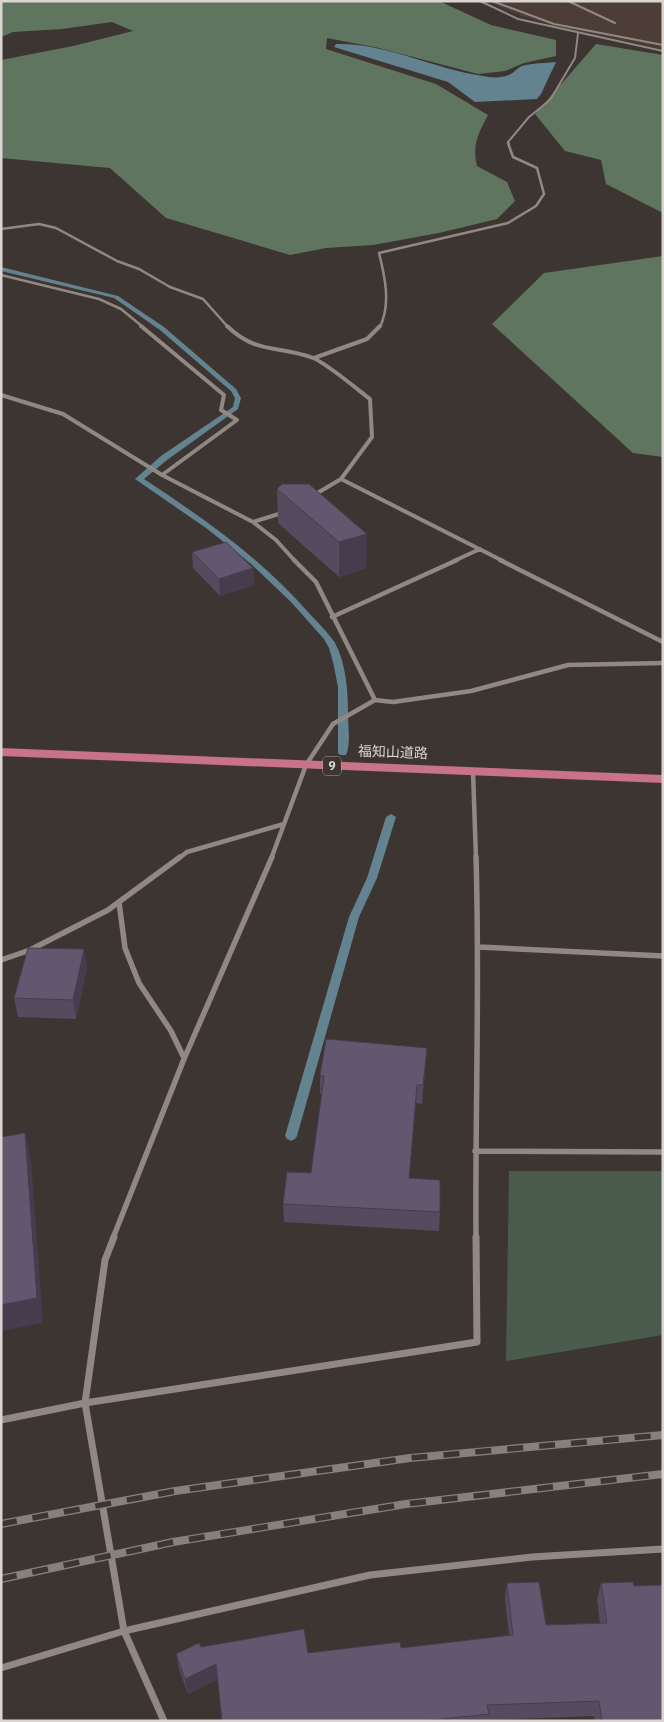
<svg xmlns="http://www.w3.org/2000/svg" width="664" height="1722" font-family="'IBM Plex Sans','Noto Sans JP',sans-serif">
<rect width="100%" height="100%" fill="#3d3531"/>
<!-- built -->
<path fill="#4c3d36" d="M 487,1 L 663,1 L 663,49 L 556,26 L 515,14 Z"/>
<!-- green -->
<path fill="#4b5b4b" d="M 509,1171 L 663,1171 L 663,1335 L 506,1361 Z"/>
<!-- forest -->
<path fill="#607560" d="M 1,1 L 439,1 L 491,25 L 556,40 L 556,56 L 524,63 L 505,71 L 478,74 L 379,48 L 327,38 L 326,49 L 436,84 L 488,115 C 478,134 472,145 477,166 L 507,182 L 515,201 L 497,219 L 439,233 L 373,245 L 326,248 L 290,255 L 166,218 L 110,168 L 1,158 L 1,60 L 73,46 L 133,31 L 112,22 L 62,29 L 13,32 L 1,37 Z
M 596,44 L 663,55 L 663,213 L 606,184 L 601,160 L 565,151 L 535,114 Z
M 663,256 L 663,457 L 633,453 L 492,324 L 544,273 Z"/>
<!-- water -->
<path fill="#638390" d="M 336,44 C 387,43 434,69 483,76 C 491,78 502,78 509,75 C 514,73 517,68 522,66 C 533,63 545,63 556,62 L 541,94 L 537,99 L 475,102 L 448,82 L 334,47 Z"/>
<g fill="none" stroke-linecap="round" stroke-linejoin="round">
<!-- stream -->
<path fill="#638390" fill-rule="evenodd" d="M 1,267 L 118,296 L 164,327 L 236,389 L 241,398 L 238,409 L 167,460 L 144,479 C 203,518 261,558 308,612 C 317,622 328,632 335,643 C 346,663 348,691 348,714 C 348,726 351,744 346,755 L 340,755 L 338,753 L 338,687 L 333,662 L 329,648 L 324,639 L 291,602 L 250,563 L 206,528 L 135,479 L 161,456 L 233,407 L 235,398 L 231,391 L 160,330 L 114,298 L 1,271 Z
M 391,814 L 396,817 L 377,878 L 359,917 L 297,1136 L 295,1139 L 291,1141 L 287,1139 L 285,1136 L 349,917 L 367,878 L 386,817 Z"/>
<!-- lane -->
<path stroke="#928883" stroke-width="2" d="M 492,1 L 554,24 L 663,45
M 568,1 L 615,23"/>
<!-- street-far5 -->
<path stroke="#928883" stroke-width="2" d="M 480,1 L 518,19 L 663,51
M 509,144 L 508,142 L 529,117 L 550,100 L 575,58 L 578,33"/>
<!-- street-far4 -->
<path stroke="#928883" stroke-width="2.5" d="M 1,229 L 39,224 L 56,228 L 117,261 L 139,269 L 170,287 L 203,299 L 228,327
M 1,275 L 99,299 L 121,309 L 143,327
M 380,327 C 391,304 385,277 379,253 L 508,223 L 536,206 L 544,194 L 537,168 L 513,157 L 508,143"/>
<!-- street-far3 -->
<path stroke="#928883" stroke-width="4" d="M 141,326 L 224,395 L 221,410 L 237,420 L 162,475
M 227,326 C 257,355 279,345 313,358 C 326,363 357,389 370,399 L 372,437 L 341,479 L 314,495
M 314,358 L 367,339 L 380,326
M 1,395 L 63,414 L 162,475 L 253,522 L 276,540 L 295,561
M 341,479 L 503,561
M 253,522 L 282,513
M 454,561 L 480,549"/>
<!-- street-far2 -->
<path stroke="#928883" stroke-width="4.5" d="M 294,560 L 316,582 L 375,700
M 500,560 L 663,642
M 332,617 L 457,560
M 473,771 L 476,859
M 178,859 L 187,852 L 284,824
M 271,859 L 306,765 L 333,724 L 375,700 L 393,702 L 471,691 L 568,665 L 663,663"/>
<!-- street-far1 -->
<path stroke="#928883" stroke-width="5.5" d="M 119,902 L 125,948 L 139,983 L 171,1031 L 184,1058
M 479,947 L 663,956
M 1,960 L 30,950 L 108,910 L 180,857
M 475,1151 L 663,1152
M 113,1238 L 184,1059 L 272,857
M 476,1238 C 475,1111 480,984 476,857"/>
<!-- street -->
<path stroke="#928883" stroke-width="7" d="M 114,1237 L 105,1260 L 85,1403 L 124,1631 L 164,1721
M 1,1420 L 85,1403 L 477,1342 L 476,1237
M 1,1668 L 124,1631 L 370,1575 L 532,1557 L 663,1549"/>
<!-- highway -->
<path fill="#c87486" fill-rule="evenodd" d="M 1,748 L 663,775 L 663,783 L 1,756 Z"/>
<defs>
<path id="rail" d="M 1,1524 L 175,1491 L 410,1458 L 663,1435
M 1,1579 L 173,1542 L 406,1504 L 663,1474"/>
</defs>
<!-- rail casing -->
<use href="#rail" stroke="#87807c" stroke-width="8"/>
<!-- rail -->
<use href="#rail" stroke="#3d3531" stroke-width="5.5" stroke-dasharray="16" stroke-linecap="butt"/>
</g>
<!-- wall -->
<path fill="#554b5f" d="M 282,484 L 366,568 L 339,577 L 278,523 L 277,489 Z
M 192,552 L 253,568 L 254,585 L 220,596 L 193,568 Z
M 87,968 L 76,1019 L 18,1017 L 14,998 Z
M 427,1048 L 422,1104 L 416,1103 L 409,1178 L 440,1212 L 439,1231 L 284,1222 L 283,1204 L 311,1173 L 322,1094 L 320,1094 L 320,1076 Z
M 507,1583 L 546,1625 L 600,1623 L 597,1599 L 601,1583 L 663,1721 L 595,1721 L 594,1716 L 487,1720 L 487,1721 L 222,1721 L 218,1679 L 188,1694 L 179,1669 L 176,1654 L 201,1647 L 308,1653 L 401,1648 L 509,1635 L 505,1599 Z"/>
<!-- shaded-wall -->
<path fill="#453d4e" d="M 367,534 L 366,568 L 339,577 L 339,542 Z
M 253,568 L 254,585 L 220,596 L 219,579 Z
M 84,949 L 87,968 L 76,1019 L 73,1000 Z
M 427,1048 L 426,1067 L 422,1104 L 423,1085 Z
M 417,1085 L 416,1103 L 408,1197 L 409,1178 Z
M 25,1133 L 31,1159 L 43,1323 L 1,1331 L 1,1305 Z
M 216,1664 L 218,1679 L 188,1694 L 185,1679 Z"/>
<!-- building -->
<path fill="#63576f" stroke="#453d4e" d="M 282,484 L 309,484 L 367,534 L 339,542 L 277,489 Z
M 226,542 L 253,568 L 219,579 L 192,552 Z
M 28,948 L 84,949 L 73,1000 L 14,998 Z
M 326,1039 L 427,1048 L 423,1085 L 417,1085 L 409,1178 L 440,1180 L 440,1212 L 283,1204 L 287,1172 L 311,1173 L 324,1076 L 320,1076 Z
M 25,1133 L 37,1298 L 1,1305 L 1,1137 Z
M 539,1582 L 546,1625 L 607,1623 L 601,1583 L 633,1582 L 634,1586 L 663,1585 L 663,1721 L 602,1721 L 599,1701 L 487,1705 L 489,1714 L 423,1721 L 222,1721 L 216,1664 L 185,1679 L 176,1654 L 199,1643 L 201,1647 L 304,1629 L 308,1653 L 400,1642 L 401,1648 L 513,1635 L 507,1583 Z"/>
<g text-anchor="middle" stroke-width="4.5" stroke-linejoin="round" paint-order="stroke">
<!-- shield labels -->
<rect fill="#3d3531" stroke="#aca5a2" stroke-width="1" x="323" y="756.5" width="18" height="19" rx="4"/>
<g font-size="12" font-weight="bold" fill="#dbd5d2">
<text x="332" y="770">9</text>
</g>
<!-- street labels -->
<g font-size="14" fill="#dbd5d2" stroke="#3d3531">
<text transform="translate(393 752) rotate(2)" y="5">福知山道路</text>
</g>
</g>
<!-- border -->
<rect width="664" height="1722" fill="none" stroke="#dbd5d2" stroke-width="5"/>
</svg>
